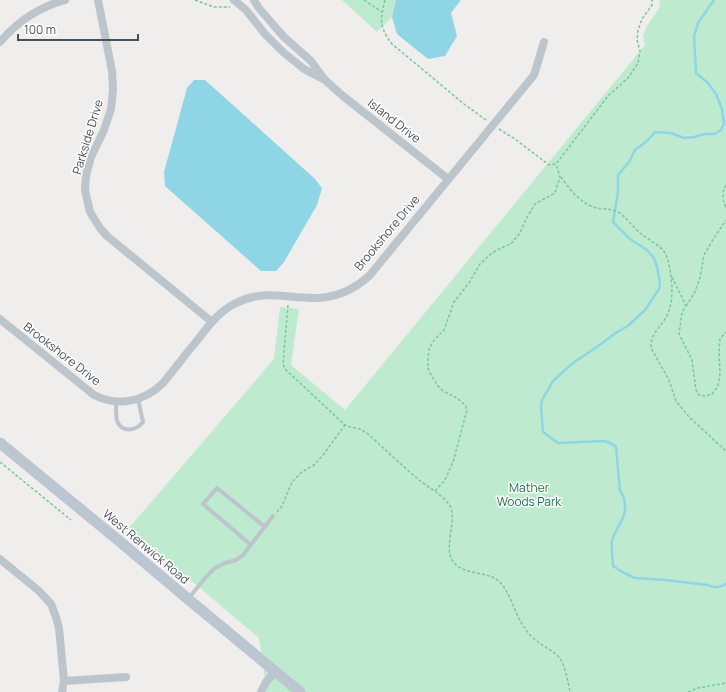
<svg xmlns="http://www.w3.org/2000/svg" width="726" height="692" font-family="Manrope,sans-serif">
<rect width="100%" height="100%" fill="#f0eded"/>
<!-- green -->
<path fill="#beebcf" d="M 342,0 L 396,0 L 392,17 L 377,32 Z
M 659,0 L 726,0 L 726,692 L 267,692 L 259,638 L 129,528 L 274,359 L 280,307 L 299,309 L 291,365 L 345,410 L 645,45 L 643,36 L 647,26 L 660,7 Z"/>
<!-- water -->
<path fill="#8ed5e6" d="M 396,0 L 461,0 L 451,13 L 457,36 L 445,56 L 428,59 L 397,34 L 392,17 Z
M 194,80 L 205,80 L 314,178 L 322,188 L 317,205 L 284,262 L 276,271 L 261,271 L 165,186 L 164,172 L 187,88 Z"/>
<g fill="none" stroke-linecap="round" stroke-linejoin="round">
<!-- stream -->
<path stroke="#8ed5e6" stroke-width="2.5" d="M 714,0 L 698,23 L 694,36 L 696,73 L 708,83 L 716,94 L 722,109 L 724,124 L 721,130 L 715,134 L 705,134 L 694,137 L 684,138 L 671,133 L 655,132 L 647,141 L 635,150 L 629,162 L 618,175 L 618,192 L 613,222 L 630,239 L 647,250 L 654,258 L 657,267 L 660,283 L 659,289 L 645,310 L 629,325 L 614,334 L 604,342 L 573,363 L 553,381 L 542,400 L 541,408 L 543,432 L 558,443 L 605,441 L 614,445 L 616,447 L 620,491 C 623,494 623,496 624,499 C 629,519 616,524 612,541 C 611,549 613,558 613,566 L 624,573 L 635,578 L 665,580 L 708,585 C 715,589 719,587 726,584"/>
<!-- path -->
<path stroke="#78c79f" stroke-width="1.5" stroke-dasharray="3 2" stroke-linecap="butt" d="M 195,0 L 214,7 L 230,7
M 364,0 L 382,12
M 385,0 C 380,20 379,27 392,44 L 464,104 L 486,120
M 499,129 L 515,139 L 549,165 L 556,164 L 608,96 L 628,78 L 638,63 L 640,51 L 637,40 L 638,30 L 642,19 L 652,5 L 652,0
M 561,177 C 570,190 581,204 597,208 C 604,209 612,209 618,212 C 624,215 634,228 640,233 C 647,239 656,243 662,249 C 670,257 671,277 672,287 C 672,298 671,310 665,319 C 658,330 650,335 651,348 L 669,380 L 676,401 L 689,417 L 726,451
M 726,185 C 721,192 723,201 726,208
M 672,277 L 686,306 L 682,312 L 679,334 L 692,360 L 696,390 L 699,395 L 705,396 L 712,394 L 718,386 L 720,373 L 719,352 L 720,339 L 726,332
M 288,305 L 283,364 L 285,369 L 345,425 L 350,427 L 360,429 L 368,434 C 385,449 401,465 418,479 C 426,486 435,490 442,497 C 447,501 451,506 452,512 C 454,525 445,549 452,560 C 461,575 483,571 496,579 C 510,588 514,615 525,628 C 528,633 532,638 537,641 C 545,648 555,651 561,660 C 566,669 568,682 570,692
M 686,306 L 694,294 L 700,278 L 704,255 L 714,238 L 726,220
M 0,462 L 71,520
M 435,491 L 445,480 L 453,462 L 467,410 L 465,405 L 457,398 L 443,391 L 437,385 L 428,369 L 428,359 L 429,349 L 434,340 L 444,330 L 454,302 L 469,283 L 480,264 L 492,253 L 503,247 L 511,244 L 520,233 L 525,221 L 535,204 L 555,193 L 560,177 L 556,164
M 277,512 L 282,506 L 292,482 L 302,472 L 314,465 L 323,455 L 345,425
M 688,692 L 698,688 L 726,683"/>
<!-- lane -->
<path stroke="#bcc5cc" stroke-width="4" d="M 116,401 C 116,406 116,416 117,421 C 122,433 136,431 143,422 L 138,399
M 251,545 L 203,504 L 217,488 L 265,527
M 188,599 L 206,577 L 215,568 L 225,563 L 236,560 L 243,555 L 273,516"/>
<!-- street -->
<path stroke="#bcc5cc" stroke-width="8" d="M 98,0 L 112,71 L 113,90 L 111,109 L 104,130 L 91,157 L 86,176 L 85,190 L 90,212 L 100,228 L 107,236 L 212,322
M 234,0 L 246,10 L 265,34 L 283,52 L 304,69 L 323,79
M 254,0 L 258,7 L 270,21 L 284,37 L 311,61 L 325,80 L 343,96 L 448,179
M 0,42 C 17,22 40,7 65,0
M 0,319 L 94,395 C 118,407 144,402 163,383 C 174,370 184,356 195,343 C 207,328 217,313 234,304 C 264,288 287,299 318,298 C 338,297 355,289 370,275 L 534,75 L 544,42
M 0,559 L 39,591 L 51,604 L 56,617 L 59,628 L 64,681 L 62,692
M 64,681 L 126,677
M 261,692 L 266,682 L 275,672"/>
<!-- secondary -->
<path stroke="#bcc6d0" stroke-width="11" d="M 0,443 L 118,540 L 188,599 L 300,692"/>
</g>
<g text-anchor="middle" stroke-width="3" stroke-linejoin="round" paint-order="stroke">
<!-- street labels -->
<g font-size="12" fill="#475159" stroke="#fff">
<text transform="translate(394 121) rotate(38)" y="4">Island Drive</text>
<text transform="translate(88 137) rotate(-73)" y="4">Parkside Drive</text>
<text transform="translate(387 233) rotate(-50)" y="4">Brookshore Drive</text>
<text transform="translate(62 354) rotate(38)" y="4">Brookshore Drive</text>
<text transform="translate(146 547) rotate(40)" y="4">West Renwick Road</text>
</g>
<!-- park labels -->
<g font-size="12" fill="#1d7647" stroke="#fff">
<text x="529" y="492">Mather<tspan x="529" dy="14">Woods Park</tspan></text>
</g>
</g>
<!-- scale -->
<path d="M18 34v6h120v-6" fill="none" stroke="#475159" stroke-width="2"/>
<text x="24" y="34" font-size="12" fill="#475159" stroke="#ffffff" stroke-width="3" paint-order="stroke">100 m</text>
</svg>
